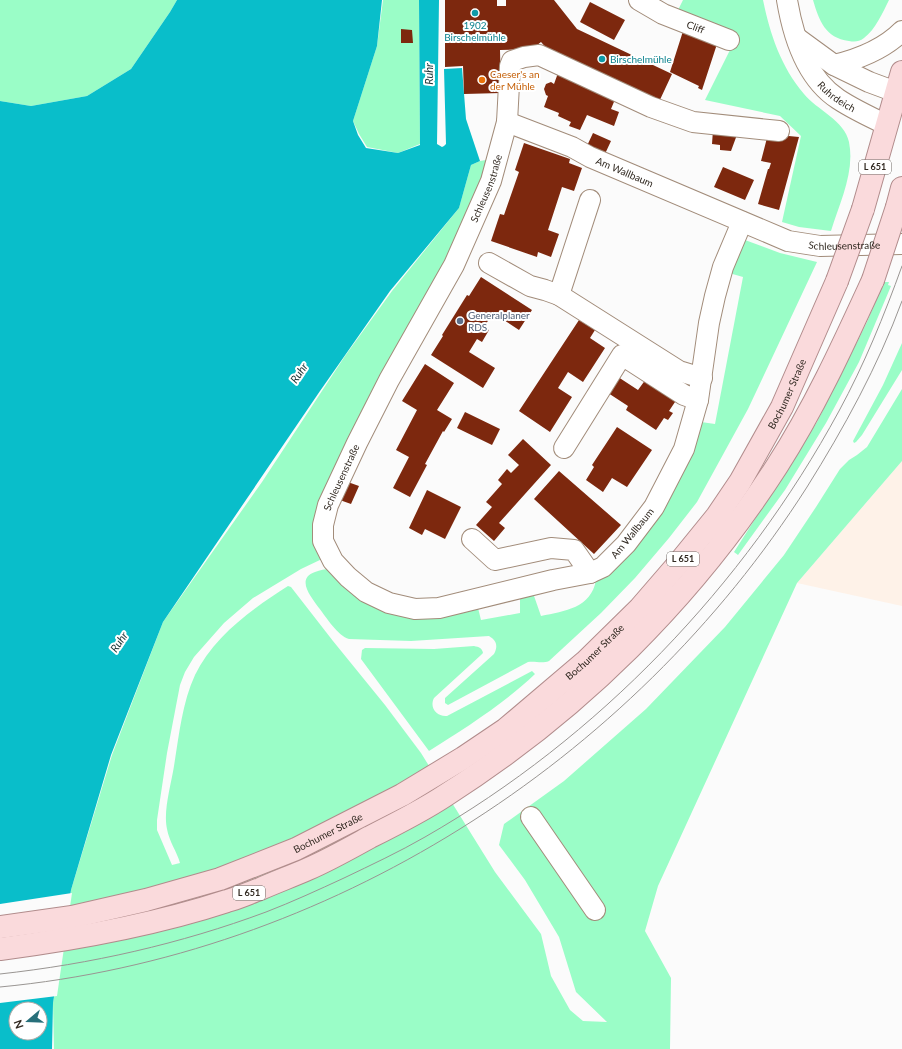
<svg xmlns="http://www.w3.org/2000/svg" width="902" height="1049" font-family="Lato,sans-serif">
<rect width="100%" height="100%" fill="#fbfbfb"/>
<!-- built -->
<path fill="#fef2e8" d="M 902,461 L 902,606 L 797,583 Z"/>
<!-- green -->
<path fill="#9afdc7" d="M 0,0 L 177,0 L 170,12 L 131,69 L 87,96 L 31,106 L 0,101 Z
M 383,0 L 419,0 L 420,144 L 398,153 L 367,147 L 359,134 L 353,121 L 377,46 Z
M 683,0 L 763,0 C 770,34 781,67 804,94 C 816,109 845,121 849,142 C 855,172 840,202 831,231 L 799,227 L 782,222 L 801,136 L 780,116 L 705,100 L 737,36 L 677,12 Z
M 813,0 L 889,0 C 883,12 875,30 864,38 C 859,42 854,42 849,41 C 825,38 819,20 813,0 Z
M 492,159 L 452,266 L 322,506 L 322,559 L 301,569 L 253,598 L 224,623 L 194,657 L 185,672 L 180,685 L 167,753 L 157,820 L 157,830 L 172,865 L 180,863 C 177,852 169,841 167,829 C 163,811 171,785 174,766 C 179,736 182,703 195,675 C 214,636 252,609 288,586 L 291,587 L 333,641 L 385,705 L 421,753 L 495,872 L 541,934 L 551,976 L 570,1010 L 583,1021 L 607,1022 L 576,992 L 559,937 L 525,880 L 499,845 L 504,824 L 564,781 L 646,709 L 725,627 L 784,555 L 816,507 L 840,469 L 849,460 L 857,455 L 867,447 L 902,389 L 902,461 L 797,583 L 658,886 L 645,931 L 671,978 L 670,1049 L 54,1049 L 53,1003 L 71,890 L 112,755 L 163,622 L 262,482 L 345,356 L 392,291 L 459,208 L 471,165 L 480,161 Z
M 745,240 L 780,253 L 817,262 L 748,409 L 697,502 L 669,538 L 635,578 L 601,613 L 549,661 C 542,664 536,661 528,662 L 448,705 L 445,703 L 445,698 L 494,654 C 498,646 497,641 489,636 L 411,641 L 349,639 C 338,636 326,617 319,608 C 312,598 295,579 315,572 C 320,570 325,569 330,569 L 361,597 L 477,604 L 481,620 L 520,613 L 520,595 L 533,593 L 541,616 C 565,611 591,608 596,580 L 701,422 L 715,424 L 743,277 L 729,273 Z
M 884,282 L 889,282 L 888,285 L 891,286 L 859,362 L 826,423 L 785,490 L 738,555 L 734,552 L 817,422 L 867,322 Z
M 902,343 L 902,370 L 862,435 L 856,442 L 854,443 L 853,441 L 883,385 Z
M 474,646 C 479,647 482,648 483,653 L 481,655 L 434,698 C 429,708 437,717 447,716 L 532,671 L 535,674 C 505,703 464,729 429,751 L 361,659 L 362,650 L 365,648 L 434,649 Z"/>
<!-- water -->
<path fill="#09beca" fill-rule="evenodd" d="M 177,0 L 382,0 L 377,46 L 353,121 L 358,135 L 366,148 L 398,153 L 420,145 L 419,0 L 439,0 L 437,144 L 442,147 L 444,146 L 446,144 L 444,69 L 462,68 L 466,119 L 480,161 L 471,165 L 459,208 L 390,291 L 320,391 L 163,622 L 111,755 L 71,890 L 53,1003 L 52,1049 L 0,1049 L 0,101 L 31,106 L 87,96 L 131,69 L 170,12 ZM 16,1009 L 40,1009 L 40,1033 L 16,1033 Z"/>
<!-- pier -->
<path fill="#fbfbfb" d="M 72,893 L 57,996 L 0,1003 L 0,904 Z"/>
<!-- building -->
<path fill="#7d280e" d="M 445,0 L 497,0 L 497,6 L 506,6 L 506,0 L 554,0 L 577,29 L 672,74 L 658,104 L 549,51 L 541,42 L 532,49 L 500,50 L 501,93 L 464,94 L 463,66 L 445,67 Z
M 590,2 L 625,20 L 614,40 L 580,22 Z
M 684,28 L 717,44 L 702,90 L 698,88 L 699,86 L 670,72 Z
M 401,29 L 412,30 L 413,43 L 401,43 Z
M 558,73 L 616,97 L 611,109 L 619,112 L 614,126 L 587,115 L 580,130 L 569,126 L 571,122 L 558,116 L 559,113 L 544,107 L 548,96 L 546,95 L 544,89 L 546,84 L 551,82 L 554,84 Z
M 713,130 L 738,132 L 731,151 L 720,150 L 720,145 L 712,144 Z
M 593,133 L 611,141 L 604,156 L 586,148 Z
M 768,134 L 799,137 L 779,210 L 758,204 L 768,169 L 769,169 L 771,163 L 761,161 Z
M 524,143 L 570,159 L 569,163 L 582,168 L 574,191 L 562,187 L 548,230 L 559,234 L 551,257 L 538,252 L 537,257 L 491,241 L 500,214 L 504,215 L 519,172 L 515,170 Z
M 723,167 L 754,180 L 745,200 L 714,187 Z
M 481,277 L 532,310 L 519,330 L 493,313 L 484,327 L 489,330 L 482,342 L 477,339 L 469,352 L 495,368 L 483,388 L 431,355 L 443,336 L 442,335 L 467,295 L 469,296 Z
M 579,320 L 595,330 L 590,338 L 605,348 L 583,382 L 568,372 L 558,388 L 572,397 L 550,432 L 519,411 Z
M 425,364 L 454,383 L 437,410 L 452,419 L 444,432 L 443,431 L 425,464 L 427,465 L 410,497 L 393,488 L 409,457 L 396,450 L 417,410 L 402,401 Z
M 615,375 L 638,390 L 646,379 L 677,399 L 669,411 L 673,413 L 668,420 L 664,418 L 656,430 L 626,410 L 628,406 L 605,391 Z
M 465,412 L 500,429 L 492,445 L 457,428 Z
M 617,427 L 652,450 L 627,487 L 612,478 L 603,492 L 586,480 L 594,467 L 592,465 Z
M 523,439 L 551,465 L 499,523 L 505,528 L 494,541 L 476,525 L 492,507 L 486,502 L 502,484 L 498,480 L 507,469 L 511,473 L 519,465 L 508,455 Z
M 559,471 L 621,525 L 594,554 L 534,499 Z
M 345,481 L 359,486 L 351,504 L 337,499 Z
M 427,490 L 461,507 L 445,539 L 425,529 L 422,535 L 409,528 Z"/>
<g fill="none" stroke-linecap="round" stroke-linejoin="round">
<defs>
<g id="minor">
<path id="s1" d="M 639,0 L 663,14 L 729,40"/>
<path id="s2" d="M 787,0 C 793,36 806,78 838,99 C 853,109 870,117 887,125"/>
<path d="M 797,38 L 834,65 L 869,82 L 896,92"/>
<path d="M 834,65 C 859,59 883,50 902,31"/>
<path id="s3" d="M 507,122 L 572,147 L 590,157 L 788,241 L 820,246 L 902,244"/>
<path d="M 590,200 L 559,295 L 679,371 L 702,378"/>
<path id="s4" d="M 742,222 L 723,267 L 715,296 L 709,323 L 698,400 L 684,449 L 654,507 L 626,544 L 603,567 L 590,573 L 553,580 L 439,608 L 415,609 L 389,603 L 366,592 L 348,577 L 333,561 L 323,541 L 323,525 L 328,505 L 357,443 L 389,380 L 454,265 L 491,181 L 507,122 L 510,66 L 512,61 L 524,57 L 539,55 L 651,107 L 693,122 L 779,131"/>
<path d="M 489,263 L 530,286 L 545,290 L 559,295"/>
<path d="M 564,448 L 622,355 L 684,395 L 698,400"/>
<path d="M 472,539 L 495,560 L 551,548 L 574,550 L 590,573"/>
<path d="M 531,817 L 595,910"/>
</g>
<g id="major">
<path d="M 897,207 L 902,188"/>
<path d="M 863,209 L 902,72"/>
<path id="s5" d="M 0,927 L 72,917 L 146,900 L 220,879 L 296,849 L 402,795 L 463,758 L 506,729 L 585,662 L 640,608 L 678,564 L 717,516 L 740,482 L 782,407 L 837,281"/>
<path d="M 0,949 C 76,939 154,925 227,901 C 238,898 249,893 260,889 C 276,882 292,876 308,869 C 329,860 350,848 370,837 C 396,824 422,811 446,795 C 579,710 692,598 777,466 C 815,407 844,343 873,280"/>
</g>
</defs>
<!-- minor casing -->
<use href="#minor" stroke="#a28c7a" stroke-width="22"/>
<!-- major casing -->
<use href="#major" stroke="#b18c8c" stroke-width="24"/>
<!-- minor -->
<use href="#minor" stroke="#fff" stroke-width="20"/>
<!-- major -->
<use href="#major" stroke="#fadadc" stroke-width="22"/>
<!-- tram -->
<path stroke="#999592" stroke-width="1" d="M 0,974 C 91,964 180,944 266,912 C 292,902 318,890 344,878 C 371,865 399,852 425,837 C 598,738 744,586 839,411 C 864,365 884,316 902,266
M 0,987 C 327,956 631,763 807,487 C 844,428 878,366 902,301"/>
<defs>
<path id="major-bridge" d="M 873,280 L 897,207
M 837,281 L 863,209"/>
</defs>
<!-- major-bridge casing -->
<use href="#major-bridge" stroke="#b18c8c" stroke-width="24" stroke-linecap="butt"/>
<!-- major-bridge -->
<use href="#major-bridge" stroke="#fadadc" stroke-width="22"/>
</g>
<!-- markers -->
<g fill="#0f9aa8" stroke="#fff" stroke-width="1.5">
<circle cx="475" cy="13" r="4"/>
<circle cx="602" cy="59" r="4"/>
</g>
<circle fill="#e8710a" stroke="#fff" stroke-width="1.5" cx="482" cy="80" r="4"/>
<circle fill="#5c6f8a" stroke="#fff" stroke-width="1.5" cx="460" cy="321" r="4"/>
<g text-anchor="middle" stroke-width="4" stroke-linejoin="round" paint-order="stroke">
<!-- shield labels -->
<g fill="#fff" stroke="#6f6964" stroke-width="1">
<rect x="859" y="160" width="32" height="14" rx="3"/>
<rect x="667" y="552" width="32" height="14" rx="3"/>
<rect x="233" y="886" width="32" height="14" rx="3"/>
</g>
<g font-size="9" font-weight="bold" fill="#312921">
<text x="875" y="170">L 651</text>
<text x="683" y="562">L 651</text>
<text x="249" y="896">L 651</text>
</g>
<!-- culture labels -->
<g font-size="10" fill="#0d838f" stroke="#fff">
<text x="475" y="29">1902<tspan x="475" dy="12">Birschelmühle</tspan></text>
<text x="610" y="63" text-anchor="start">Birschelmühle</text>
</g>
<!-- street labels -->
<g font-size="10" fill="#312921" stroke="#fff">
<text dy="4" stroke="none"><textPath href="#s1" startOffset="63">Cliff</textPath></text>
<text dy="4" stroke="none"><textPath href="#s2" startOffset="112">Ruhrdeich</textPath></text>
<text dy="4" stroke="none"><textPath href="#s3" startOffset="128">Am Wallbaum</textPath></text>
<text dy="4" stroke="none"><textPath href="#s4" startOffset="1084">Schleusenstraße</textPath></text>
<text dy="4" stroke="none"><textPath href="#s3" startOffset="362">Schleusenstraße</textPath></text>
<text dy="4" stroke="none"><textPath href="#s5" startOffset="991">Bochumer Straße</textPath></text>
<text dy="4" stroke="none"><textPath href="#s4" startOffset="760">Schleusenstraße</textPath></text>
<text transform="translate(632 533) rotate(-51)" y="4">Am Wallbaum</text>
<text dy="4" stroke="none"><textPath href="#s5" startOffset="667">Bochumer Straße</textPath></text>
<text dy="4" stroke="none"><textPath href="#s5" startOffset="343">Bochumer Straße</textPath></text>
</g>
<!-- food labels -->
<g font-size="10" fill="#c56008" stroke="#fff" text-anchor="start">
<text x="490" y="78">Caeser's an<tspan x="490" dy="12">der Mühle</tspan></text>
</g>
<!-- service labels -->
<g font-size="10" fill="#4e5e75" stroke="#fff" text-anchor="start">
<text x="468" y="319">Generalplaner<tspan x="468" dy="12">RDS</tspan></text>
</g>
<!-- water labels -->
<g font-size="11" font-style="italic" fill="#1f383a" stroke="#fff">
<text transform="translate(429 74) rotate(-90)" y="4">Ruhr</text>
<text transform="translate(299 373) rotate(-56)" y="4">Ruhr</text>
<text transform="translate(119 642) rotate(-56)" y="4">Ruhr</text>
</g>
</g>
<!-- north arrow -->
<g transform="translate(28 1021) rotate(251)"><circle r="19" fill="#ffffff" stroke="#ada9a6"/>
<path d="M0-3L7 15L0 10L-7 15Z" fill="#276f7a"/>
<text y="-6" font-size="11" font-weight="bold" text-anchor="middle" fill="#312921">N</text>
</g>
</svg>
